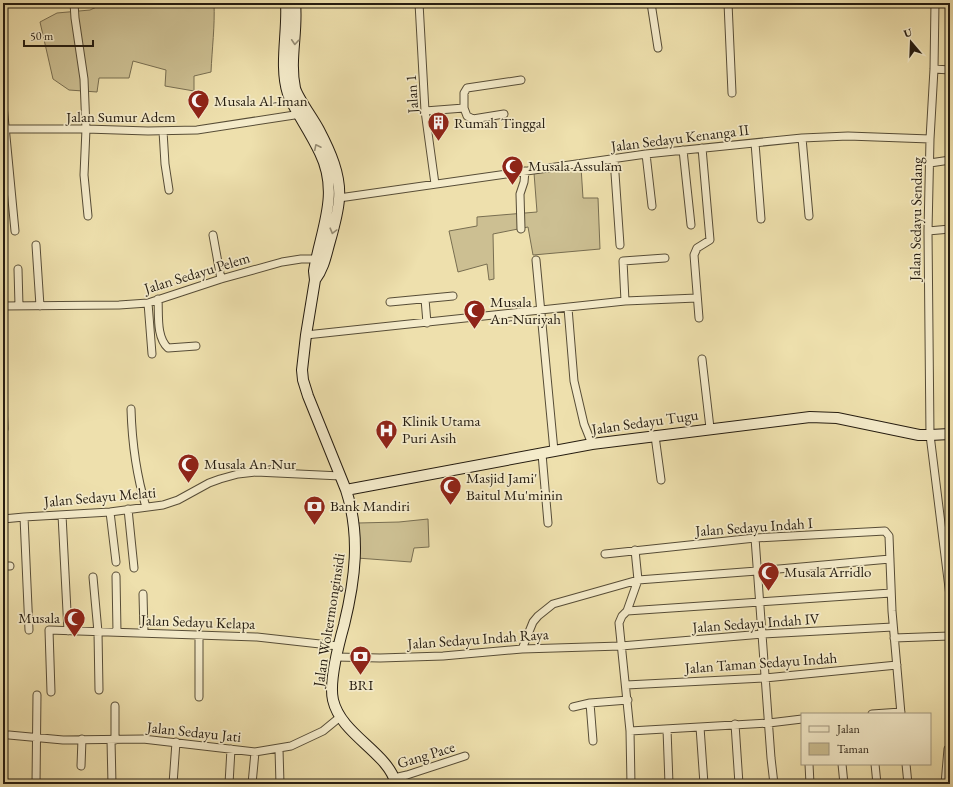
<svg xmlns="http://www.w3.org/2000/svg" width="953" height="787" font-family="'EB Garamond',serif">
<rect width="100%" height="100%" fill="#eee0ad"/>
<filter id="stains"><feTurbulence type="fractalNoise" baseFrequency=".005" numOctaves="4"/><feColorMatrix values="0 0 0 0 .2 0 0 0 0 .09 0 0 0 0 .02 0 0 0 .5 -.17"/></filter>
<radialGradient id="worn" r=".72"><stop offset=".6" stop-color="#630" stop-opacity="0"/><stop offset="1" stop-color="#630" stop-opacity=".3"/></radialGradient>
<!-- green -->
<path fill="#ccbf92" stroke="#786e51" d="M 105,3 L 214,3 C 215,26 212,49 211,72 L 194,76 L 194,91 L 165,86 L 166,70 L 133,61 L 129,78 L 99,78 L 97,92 L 69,90 L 53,79 L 40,22 L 57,13 L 90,10 Z
M 581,167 L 583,198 L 598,198 L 600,249 L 533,255 L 528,227 L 493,234 L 494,279 L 489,280 L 487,264 L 458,272 L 449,231 L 477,226 L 477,217 L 537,212 L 534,173 Z
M 428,519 L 429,547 L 414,548 L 411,562 L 357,558 L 358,523 L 399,522 Z"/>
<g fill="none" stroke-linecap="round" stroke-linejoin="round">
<defs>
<path id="street" d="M 74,3 L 75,18 L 84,79 L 86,129 L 84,175 L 88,216
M 419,3 L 425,111 L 435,184
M 651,3 L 658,48
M 728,3 L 732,93
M 935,3 L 934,69 L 930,139 L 928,231 L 930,435 L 950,596
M 934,69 L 950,70
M 3,105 L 15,231
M 464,108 L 467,116 L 473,119 L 504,114
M 425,111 L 464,108 L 464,93 L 467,88 L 521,80
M 3,129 L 86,129 L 148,131 L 197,130 L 301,114
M 163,131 L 165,164 L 169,190
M 802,138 L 809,216
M 755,143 L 761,219
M 683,150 L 691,225
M 646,154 L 652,206
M 614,159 L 620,245
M 930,163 L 950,160
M 339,198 L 646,154 L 802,138 L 848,136 L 930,139
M 521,229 L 520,194 L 524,182 L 525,171
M 928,231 L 950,229
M 213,235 L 221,279
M 36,245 L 40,306
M 536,260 L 554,451
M 18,269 L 19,306
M 158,299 C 159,315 156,337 168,348 L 196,346
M 425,299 L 427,323
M 625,301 L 623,261 L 665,258
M 390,302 L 453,296
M 148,303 L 152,354
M 3,306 L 119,305 L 148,303 L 221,279 L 282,262 L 301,259 L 316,259 L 321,260
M 568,308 L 574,381 L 584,424 L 592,444
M 699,318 L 694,255 L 697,248 L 710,240 L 702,148
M 306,335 L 625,301 L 697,298
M 702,359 L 710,428
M 3,403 L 4,429
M 131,409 C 132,443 136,474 146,507
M 655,436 L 661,480
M 542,454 L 548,523
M 128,509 L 134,568
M 110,512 L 116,562
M 62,515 L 68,631
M 24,517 L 29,630
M 3,519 L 24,517 L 110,512 L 163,505 L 178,500 L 209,483 L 220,479 L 238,474 L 256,472 L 341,476
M 755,538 L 771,758 L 774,784
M 605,554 L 755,538 L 885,531 L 889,536 L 892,611 L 901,714
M 3,566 L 10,566
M 116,576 L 117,632
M 93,577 L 98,632 L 99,690
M 143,594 L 144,633
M 627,611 L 891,593
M 894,638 L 950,636
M 522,649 L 533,622 L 538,616 L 553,604 L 638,580 L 757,571 L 890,559
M 336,657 L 380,658 L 443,656 L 522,649 L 621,646 L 763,634 L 893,627
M 626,685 L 765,678 L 897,665
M 51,692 L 49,630 L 257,637 L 338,646
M 199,697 L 199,636
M 590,703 L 593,741
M 573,707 L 590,703 L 628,700
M 872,714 L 901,712
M 735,724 L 739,784
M 700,727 L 704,784
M 667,729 L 669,784
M 630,731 L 769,723 L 802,719
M 9,735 L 63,740 L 143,739 L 255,752 L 291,746 L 323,731 L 340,717
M 111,740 L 112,784
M 115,740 L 115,706
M 279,749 L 280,784
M 809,764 L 810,784
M 842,764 L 844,784
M 875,764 L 877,784
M 906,764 L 908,784
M 81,766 L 82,739
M 394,778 L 407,775 L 465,756
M 36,784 L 37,695
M 173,784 L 176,742
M 229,784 L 231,749
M 252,784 L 255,752
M 631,784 L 630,731 L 619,623 L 622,616 L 627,611 L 638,580 L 635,550
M 945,784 L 948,749"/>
<path id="secondary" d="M 286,3 C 288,32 279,66 288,94 C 290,99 293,105 296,110 C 304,124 313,138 320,153 C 340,194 321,229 314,271 L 315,280 L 306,335 L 302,370 L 303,380 L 308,396 L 346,490 C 361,536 355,580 344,625 C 339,643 329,683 333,700 C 341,735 388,752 396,784
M 295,3 C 298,31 289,60 295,88 C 297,97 314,120 319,130 C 330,151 341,175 339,199 C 338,213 334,227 330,241 C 326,255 324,268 315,280
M 346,490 L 592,444 L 810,417 L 837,418 L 919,435 L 930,435 L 950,434"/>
</defs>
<!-- street casing -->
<use href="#street" stroke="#574d37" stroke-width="9"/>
<!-- secondary casing -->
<use href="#secondary" stroke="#251c10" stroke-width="12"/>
<!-- street -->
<use href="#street" stroke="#f4ebca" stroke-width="7"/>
<!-- secondary -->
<use href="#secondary" stroke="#f4ebca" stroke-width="10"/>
</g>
<!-- one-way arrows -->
<defs><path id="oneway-chevron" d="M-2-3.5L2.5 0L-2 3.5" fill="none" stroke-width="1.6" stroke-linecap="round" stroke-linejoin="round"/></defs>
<g stroke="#978e76">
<use href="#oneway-chevron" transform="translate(295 42) rotate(94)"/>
<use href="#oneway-chevron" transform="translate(317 147) rotate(-116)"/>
<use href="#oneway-chevron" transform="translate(333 231) rotate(105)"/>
</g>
<!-- icons -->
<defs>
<symbol id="mosque-pin" viewBox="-11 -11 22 30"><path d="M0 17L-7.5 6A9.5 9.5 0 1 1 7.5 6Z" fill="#8f2418" stroke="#f4ebca"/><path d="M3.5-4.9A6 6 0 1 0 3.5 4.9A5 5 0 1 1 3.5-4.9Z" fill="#fff"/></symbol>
<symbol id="building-pin" viewBox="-11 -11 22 30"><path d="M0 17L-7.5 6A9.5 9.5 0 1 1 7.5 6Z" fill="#8f2418" stroke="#f4ebca"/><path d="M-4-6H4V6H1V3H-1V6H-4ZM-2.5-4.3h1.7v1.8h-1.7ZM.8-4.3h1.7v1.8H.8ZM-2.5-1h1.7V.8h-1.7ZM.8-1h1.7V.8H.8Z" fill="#fff"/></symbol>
<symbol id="hospital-pin" viewBox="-11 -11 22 30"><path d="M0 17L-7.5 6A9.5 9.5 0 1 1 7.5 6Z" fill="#8f2418" stroke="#f4ebca"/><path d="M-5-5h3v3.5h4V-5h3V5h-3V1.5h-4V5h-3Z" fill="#fff"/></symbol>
<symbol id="bank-pin" viewBox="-11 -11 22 30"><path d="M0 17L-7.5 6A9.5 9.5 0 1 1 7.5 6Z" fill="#8f2418" stroke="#f4ebca"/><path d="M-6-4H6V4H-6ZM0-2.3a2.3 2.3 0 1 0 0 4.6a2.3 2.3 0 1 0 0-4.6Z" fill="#fff"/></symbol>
</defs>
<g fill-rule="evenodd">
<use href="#mosque-pin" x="186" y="88" width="25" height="34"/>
<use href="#building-pin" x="426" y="110" width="25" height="34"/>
<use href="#mosque-pin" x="500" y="154" width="25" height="34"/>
<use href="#mosque-pin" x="462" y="298" width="25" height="34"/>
<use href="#hospital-pin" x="374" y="418" width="25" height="34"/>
<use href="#mosque-pin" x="176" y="452" width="25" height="34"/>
<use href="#mosque-pin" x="438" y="474" width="25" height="34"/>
<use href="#bank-pin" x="302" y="494" width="25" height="34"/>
<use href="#mosque-pin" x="756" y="560" width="25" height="34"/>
<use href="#mosque-pin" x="62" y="606" width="25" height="34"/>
<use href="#bank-pin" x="348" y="644" width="25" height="34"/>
</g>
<g text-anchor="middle" stroke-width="3.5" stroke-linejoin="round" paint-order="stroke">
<!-- street labels -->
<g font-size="15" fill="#251c10" stroke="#f4ebca">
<text transform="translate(412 94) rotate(-94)" y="5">Jalan 1</text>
<text x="121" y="122">Jalan Sumur Adem</text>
<text transform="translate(680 138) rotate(-7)" y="5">Jalan Sedayu Kenanga II</text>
<text transform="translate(916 219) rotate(-89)" y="5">Jalan Sedayu Sendang</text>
<text transform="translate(197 273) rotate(-17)" y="5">Jalan Sedayu Pelem</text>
<text transform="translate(645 422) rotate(-8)" y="5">Jalan Sedayu Tugu</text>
<text transform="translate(100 497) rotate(-5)" y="5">Jalan Sedayu Melati</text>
<text transform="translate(754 527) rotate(-4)" y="5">Jalan Sedayu Indah I</text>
<text transform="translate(329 620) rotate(-81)" y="5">Jalan Woltermonginsidi</text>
<text transform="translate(198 622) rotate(2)" y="5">Jalan Sedayu Kelapa</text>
<text transform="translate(756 623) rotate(-4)" y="5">Jalan Sedayu Indah IV</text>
<text transform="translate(478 639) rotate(-4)" y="5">Jalan Sedayu Indah Raya</text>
<text transform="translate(761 663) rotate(-4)" y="5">Jalan Taman Sedayu Indah</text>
<text transform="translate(194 732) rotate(6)" y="5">Jalan Sedayu Jati</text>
<text transform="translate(426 755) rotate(-17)" y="5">Gang Pace</text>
</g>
<!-- poi labels -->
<g font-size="15" fill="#251c10" stroke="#f4ebca" text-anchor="start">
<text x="214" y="106">Musala Al-Iman</text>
<text x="454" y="128">Rumah Tinggal</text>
<text x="528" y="171">Musala Assulam</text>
<text x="490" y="307">Musala<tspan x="490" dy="17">An-Nuriyah</tspan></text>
<text x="402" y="426">Klinik Utama<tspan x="402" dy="17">Puri Asih</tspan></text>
<text x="204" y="469">Musala An-Nur</text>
<text x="466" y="483">Masjid Jami'<tspan x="466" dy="17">Baitul Mu'minin</tspan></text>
<text x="330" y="511">Bank Mandiri</text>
<text x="784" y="577">Musala Arridlo</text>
<text x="60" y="623" text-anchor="end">Musala</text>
<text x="361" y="690" text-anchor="middle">BRI</text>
</g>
</g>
<!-- margin -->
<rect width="953" height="787" fill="none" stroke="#eee0ad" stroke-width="16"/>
<rect x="4" y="4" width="945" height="779" fill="none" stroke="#251c10" stroke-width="2"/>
<rect x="8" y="8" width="937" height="771" fill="none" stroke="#251c10"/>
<!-- legend -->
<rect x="801" y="713" width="130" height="52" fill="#f4ebca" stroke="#a19880"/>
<rect x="809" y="726" width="20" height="6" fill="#f4ebca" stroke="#a19880"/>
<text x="837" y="733" font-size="12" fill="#251c10">Jalan</text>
<rect x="809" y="743" width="20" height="12" fill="#ccbf92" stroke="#a19880"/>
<text x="837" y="753" font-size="12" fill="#251c10">Taman</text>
<!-- north arrow -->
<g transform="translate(911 42) rotate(341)" stroke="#f4ebca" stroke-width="3" paint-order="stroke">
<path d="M0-3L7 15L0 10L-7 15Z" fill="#251c10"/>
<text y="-6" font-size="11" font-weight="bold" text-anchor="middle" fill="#251c10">U</text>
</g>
<!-- scale -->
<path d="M24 40v6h69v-6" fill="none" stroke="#251c10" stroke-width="2"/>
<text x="30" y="40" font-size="12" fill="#251c10" stroke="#f4ebca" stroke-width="3" paint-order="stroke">50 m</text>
<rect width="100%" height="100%" filter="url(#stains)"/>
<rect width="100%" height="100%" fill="url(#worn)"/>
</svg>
